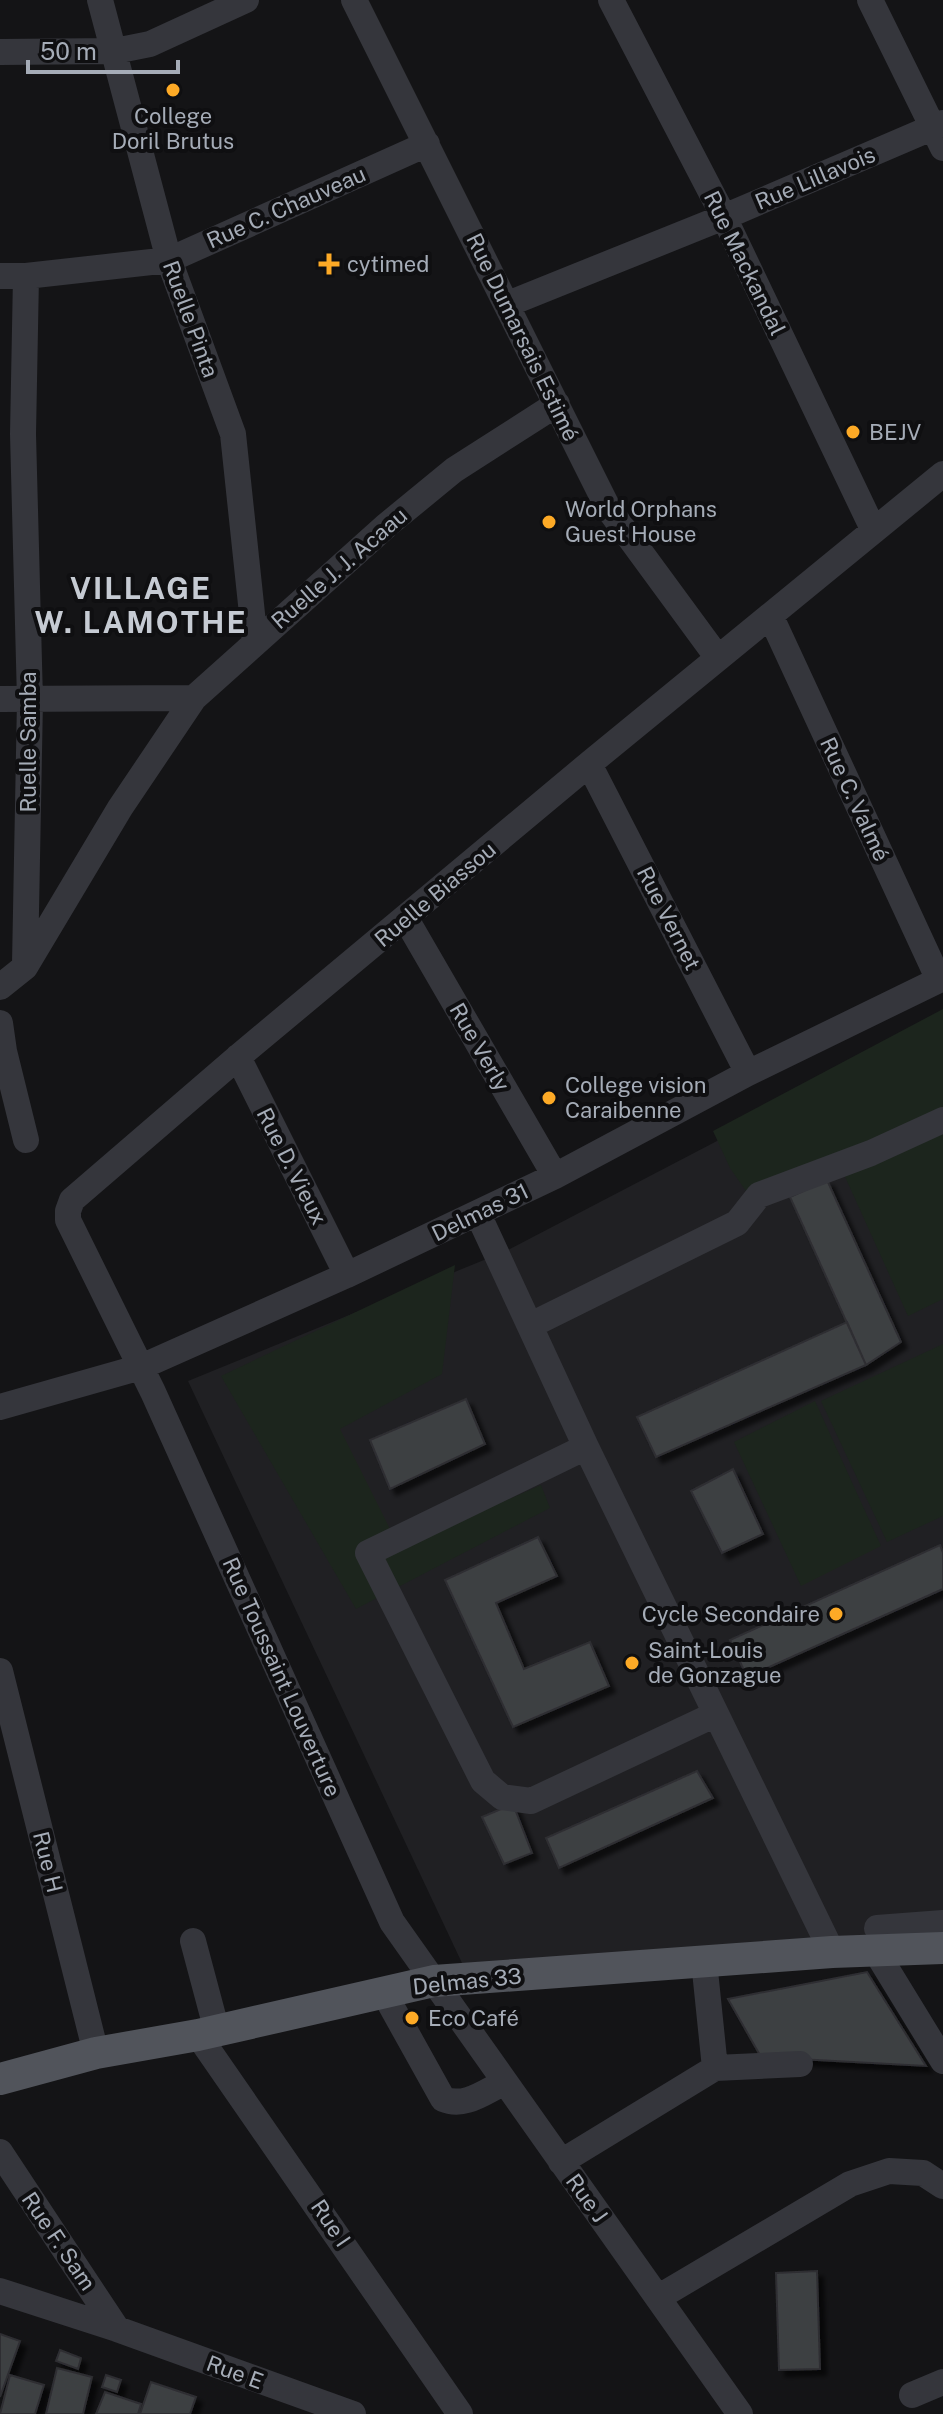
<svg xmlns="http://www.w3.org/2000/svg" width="943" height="2414" font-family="'Public Sans',sans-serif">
<defs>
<filter id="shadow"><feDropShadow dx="6" dy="6" stdDeviation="2" flood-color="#0009"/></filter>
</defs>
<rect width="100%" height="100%" fill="#141416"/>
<!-- built -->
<path fill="#202023" d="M 943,1023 L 943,1944 L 470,1980 L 188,1381 L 506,1251 Z"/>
<!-- green -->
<path fill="#1c251d" d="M 943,1009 L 943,1110 L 748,1194 L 730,1168 L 713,1131 Z
M 943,1121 L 943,1299 L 908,1316 L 842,1170 Z
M 455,1265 L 442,1374 L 340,1429 L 399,1547 L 541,1485 L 550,1508 L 356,1609 L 221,1376 Z
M 943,1344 L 943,1516 L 887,1542 L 821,1401 Z
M 815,1401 L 881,1546 L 801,1586 L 734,1442 Z"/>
<!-- building -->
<path fill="#3e3f43" stroke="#2e2e32" stroke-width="2" filter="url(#shadow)" d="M 827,1180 L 901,1342 L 866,1365 L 790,1197 Z
M 847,1322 L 866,1365 L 656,1457 L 637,1417 Z
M 466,1399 L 485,1444 L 390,1489 L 370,1440 Z
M 733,1469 L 763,1534 L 722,1553 L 691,1491 Z
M 538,1537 L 557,1576 L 496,1603 L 524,1669 L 590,1642 L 609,1686 L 513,1727 L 445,1580 Z
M 940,1545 L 943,1553 L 943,1589 L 747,1677 L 730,1640 Z
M 697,1771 L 713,1798 L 559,1868 L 546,1838 Z
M 513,1804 L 532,1853 L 504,1864 L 482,1817 Z
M 867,1972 L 926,2066 L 761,2057 L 728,1999 Z
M 817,2271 L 820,2369 L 779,2370 L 776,2273 Z
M 0,2334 L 20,2341 L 0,2397 Z
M 60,2350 L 81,2358 L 78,2369 L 56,2361 Z
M 57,2368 L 92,2377 L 83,2414 L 46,2414 Z
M 10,2375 L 44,2385 L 35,2414 L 0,2414 Z
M 106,2375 L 121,2380 L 117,2392 L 102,2387 Z
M 151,2382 L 196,2397 L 190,2414 L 140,2414 Z
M 105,2392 L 141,2404 L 138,2414 L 96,2414 Z"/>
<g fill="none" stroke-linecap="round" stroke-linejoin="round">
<!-- minor -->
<path stroke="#35363c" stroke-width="26" d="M 100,0 L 169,260 L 233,434 L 255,642
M 354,0 L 608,508 L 718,658
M 611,0 L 724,217 L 873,529
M 870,0 L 943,148
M 0,52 L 115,51 L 150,44 L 246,0
M 0,276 L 26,276 L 169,260 L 427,144
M 508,304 L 724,217 L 943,123
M 771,617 L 939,980
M 0,699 L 194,698
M 589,764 L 748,1073
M 406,919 L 555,1176
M 25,964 L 30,700 L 23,434 L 26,276
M 0,987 L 25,967 L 120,808 L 194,698 L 387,525 L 454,470 L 557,404
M 0,1023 L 4,1051 L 26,1140
M 238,1057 L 347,1275
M 478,1214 L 586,1447 L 832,1952
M 531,1325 L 737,1223 L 759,1195 L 871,1153 L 943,1120
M 0,1407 L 141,1367 L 347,1275 L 555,1176 L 748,1073 L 943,978
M 586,1447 L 368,1553 L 483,1781 L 502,1797 L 531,1801 L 716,1714
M 0,1671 L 96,2053
M 877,1928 L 943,1923
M 193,1941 L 217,2031
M 875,1950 L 943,2061
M 384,1993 L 443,2099 C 465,2108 484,2092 505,2082
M 198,2035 L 460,2414
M 715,2068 L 800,2064
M 0,2152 L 117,2329
M 561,2162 L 715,2068 L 704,1961
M 0,2291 L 117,2329 L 353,2414
M 659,2297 L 850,2184 L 889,2171 L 923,2173 L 943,2186
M 912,2395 L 943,2382
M 740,2414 L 392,1922 L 153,1392 L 68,1220 L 68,1211 L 72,1200 L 238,1057 L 589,764 L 943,474"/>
<!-- major -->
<path stroke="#51545b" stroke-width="32" d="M 0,2079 L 96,2053 L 198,2035 L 434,1981 L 832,1952 L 943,1948"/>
</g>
<!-- markers -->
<g fill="#fdaa26" stroke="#0f0f11" stroke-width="3">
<circle cx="173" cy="90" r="8"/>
<path d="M325 252h8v8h8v8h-8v8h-8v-8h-8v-8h8z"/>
<circle cx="853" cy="432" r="8"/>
<circle cx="549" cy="522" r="8"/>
<circle cx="549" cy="1098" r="8"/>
<circle cx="836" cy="1614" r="8"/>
<circle cx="632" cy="1663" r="8"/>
<circle cx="412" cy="2018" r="8"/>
</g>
<g text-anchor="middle" stroke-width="8" stroke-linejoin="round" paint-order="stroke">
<!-- poi labels -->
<g font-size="22" fill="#a5acb7" stroke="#0f0f11" text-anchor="start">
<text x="173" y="124" text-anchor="middle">College<tspan x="173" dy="25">Doril Brutus</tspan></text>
<text x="347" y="272">cytimed</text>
<text x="869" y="440">BEJV</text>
<text x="565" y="517">World Orphans<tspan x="565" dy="25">Guest House</tspan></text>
<text x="565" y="1093">College vision<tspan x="565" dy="25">Caraibenne</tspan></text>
<text x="820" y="1622" text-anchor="end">Cycle Secondaire</text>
<text x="648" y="1658">Saint-Louis<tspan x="648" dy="25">de Gonzague</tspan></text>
<text x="428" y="2026">Eco Café</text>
</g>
<!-- street labels -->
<g font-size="22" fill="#a5acb7" stroke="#0f0f11">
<text transform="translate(815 178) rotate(-23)" y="8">Rue Lillavois</text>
<text transform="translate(286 207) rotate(-24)" y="8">Rue C. Chauveau</text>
<text transform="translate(745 263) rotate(64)" y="8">Rue Mackandal</text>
<text transform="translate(191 319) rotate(70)" y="8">Ruelle Pinta</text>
<text transform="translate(523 337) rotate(64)" y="8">Rue Dumarsais Estimé</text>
<text transform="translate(339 568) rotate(-41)" y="8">Ruelle J. J. Acaau</text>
<text transform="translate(28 742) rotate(-90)" y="8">Ruelle Samba</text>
<text transform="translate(855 799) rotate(65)" y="8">Rue C. Valmé</text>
<text transform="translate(435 894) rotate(-40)" y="8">Ruelle Biassou</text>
<text transform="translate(669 918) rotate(63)" y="8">Rue Vernet</text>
<text transform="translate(480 1047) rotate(60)" y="8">Rue Verly</text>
<text transform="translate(292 1166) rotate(63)" y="8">Rue D. Vieux</text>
<text transform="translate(480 1212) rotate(-26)" y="8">Delmas 31</text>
<text transform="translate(282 1677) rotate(66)" y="8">Rue Toussaint Louverture</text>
<text transform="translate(48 1862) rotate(76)" y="8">Rue H</text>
<text transform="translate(467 1981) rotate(-6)" y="8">Delmas 33</text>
<text transform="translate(587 2198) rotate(54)" y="8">Rue J</text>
<text transform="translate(331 2223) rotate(56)" y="8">Rue I</text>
<text transform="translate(59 2241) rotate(56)" y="8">Rue F. Sam</text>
<text transform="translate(235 2372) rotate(20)" y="8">Rue E</text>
</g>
<!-- district labels -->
<g font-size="30" font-weight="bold" letter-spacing="2" fill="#c6cbd3" stroke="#0f0f11">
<text x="141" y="599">VILLAGE<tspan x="141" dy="34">W. LAMOTHE</tspan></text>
</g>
</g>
<!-- scale -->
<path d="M28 60v12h150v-12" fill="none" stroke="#a5acb7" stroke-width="4"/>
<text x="40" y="60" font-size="24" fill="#a5acb7" stroke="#0f0f11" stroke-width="6" paint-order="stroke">50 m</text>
</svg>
